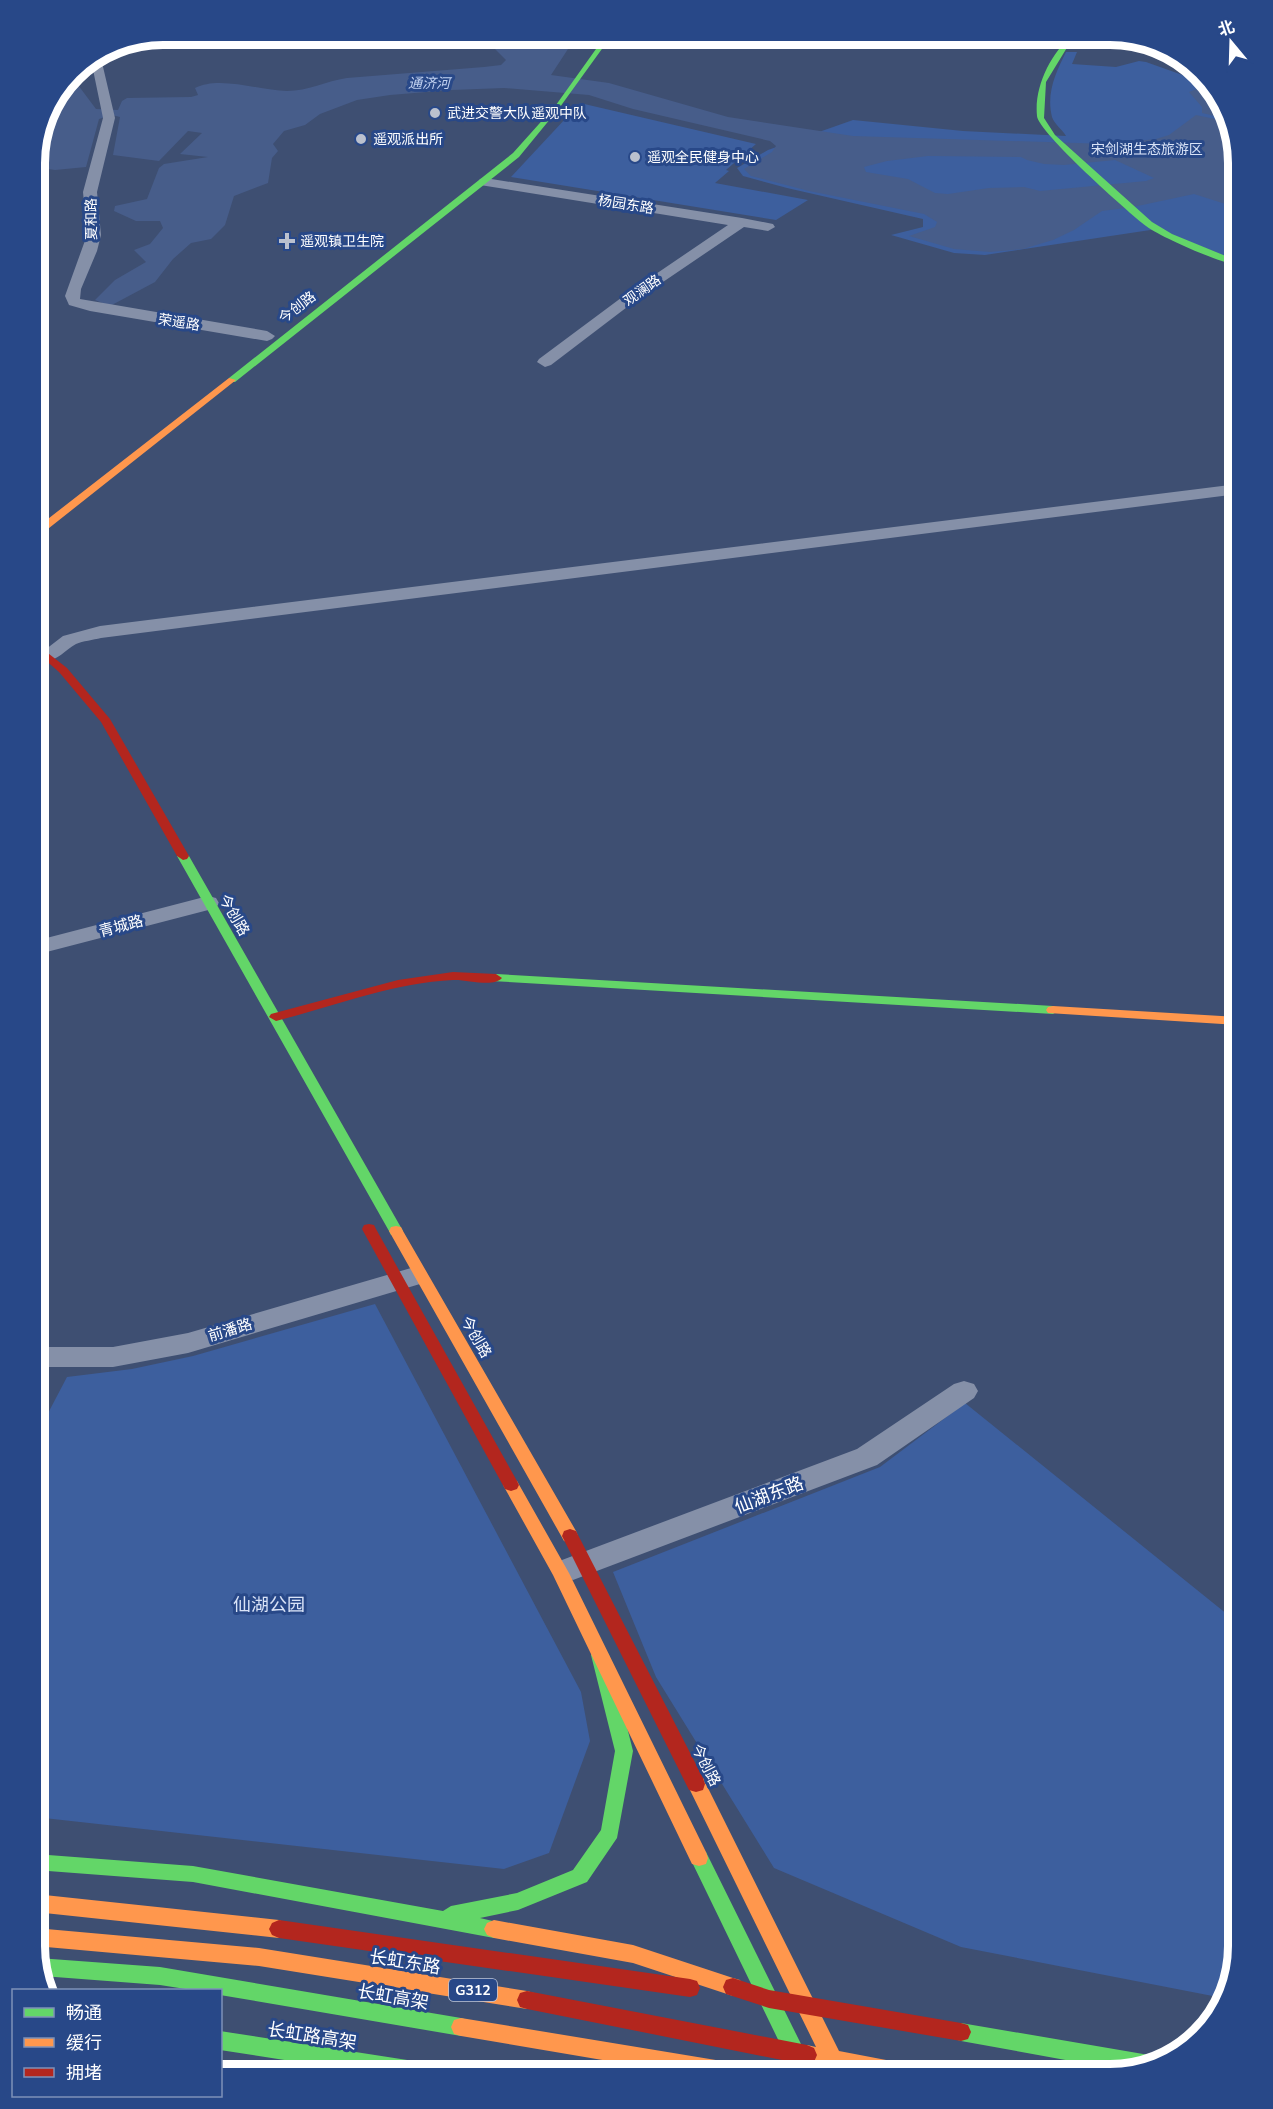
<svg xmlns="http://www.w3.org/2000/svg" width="1273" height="2109" font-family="'Nunito Sans','Noto Sans SC',sans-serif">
<rect width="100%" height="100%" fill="#3e4f72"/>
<!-- green -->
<path fill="#3d5f9e" d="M 518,35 L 579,35 L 568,49 Z
M 1066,52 L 1077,52 L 1072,64 L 1116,67 L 1139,61 L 1146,62 L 1205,83 L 1225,106 L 1238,163 L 1238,261 L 1157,229 L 985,255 L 954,253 L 891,235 L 923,227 L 923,219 L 787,188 L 743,176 L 737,168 L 768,150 L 853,120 L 963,131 L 1066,136 C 1063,130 1054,124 1052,117 C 1046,93 1056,72 1066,52 Z
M 580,103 L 756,144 L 726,170 L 729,171 L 715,183 L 808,200 L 776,220 L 511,177 Z
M 375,1304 L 581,1692 L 590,1741 L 549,1853 L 504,1869 L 35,1817 L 35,1438 L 67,1377 L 132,1369 L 193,1356 Z
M 965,1403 L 1238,1623 L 1238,1946 L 1223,1998 L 961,1947 L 774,1868 L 656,1677 L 613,1572 L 880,1467 Z"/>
<!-- water -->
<path fill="#475d8a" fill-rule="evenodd" d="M 470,35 L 518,35 L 568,49 L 551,75 L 609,83 L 728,117 L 853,136 L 1108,144 L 1156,139 L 1169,135 L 1196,115 L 1229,122 L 1238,163 L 1238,208 L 1194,194 L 1133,207 L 1102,211 L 1074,230 L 1053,240 L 1023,249 L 990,252 L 954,249 L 909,236 L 935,227 L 937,222 L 924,214 L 809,191 L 751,176 L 744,169 L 772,152 L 776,146 L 770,141 L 633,109 L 589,95 L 504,88 L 451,90 L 390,95 L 357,100 L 320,114 L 305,125 L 284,131 L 273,144 L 278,151 L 272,158 L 268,183 L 234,196 L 225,225 L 211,239 L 191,243 L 173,259 L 155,282 L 110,306 L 95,300 L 115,280 L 146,262 L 134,250 L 150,244 L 163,228 L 160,221 L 136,221 L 114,211 L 115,206 L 147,199 L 159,168 L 164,164 L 208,157 L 180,154 L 202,133 L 188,131 L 159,161 L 113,155 L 120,117 L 112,115 L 99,119 L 86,167 L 55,170 L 35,167 C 35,137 46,109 63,85 L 78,85 L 96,109 L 118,110 L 122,101 L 127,98 L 191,97 L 198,95 L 195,88 C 220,75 260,91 287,91 C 308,91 326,81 347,78 L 484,67 L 501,65 L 506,60 L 490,44 ZM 928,156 L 1021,157 L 1027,160 L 1044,164 L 1064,165 L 1115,160 L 1154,178 L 1146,181 L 1040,191 L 1024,187 L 989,188 L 948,194 L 935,193 L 908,179 L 866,172 L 864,167 L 887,161 Z
M 1202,87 C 1216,95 1224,102 1228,119 L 1202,113 L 1202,107 L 1189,92 Z"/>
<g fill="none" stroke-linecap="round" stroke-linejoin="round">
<!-- street -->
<path fill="#8590a8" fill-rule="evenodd" d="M 596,35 L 750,35 L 1065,41 L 1071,45 L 1065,49 L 602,38 Z
M 100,54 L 115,118 L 97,192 L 101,235 L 97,251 L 81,289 L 80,299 L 267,331 L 275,336 L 272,339 L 267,341 L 90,311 L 69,305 L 65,296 L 87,235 L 83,192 L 103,118 L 91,60 Z
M 485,178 L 742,218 L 773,224 L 775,227 L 768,231 L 744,227 L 635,301 L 551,365 L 545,367 L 537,362 L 539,359 L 625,295 L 728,225 L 480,185 L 478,182 L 480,179 Z
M 1238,484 L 1238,494 L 101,638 C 93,640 83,641 76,644 C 63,651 56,664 40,660 L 37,656 L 63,636 L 100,626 Z
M 208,896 L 216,898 L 219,903 L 216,908 L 35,955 L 35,941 Z
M 411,1268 L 420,1270 L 424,1277 L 420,1284 L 188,1353 L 113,1367 L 35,1367 L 35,1347 L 113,1347 L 188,1333 Z
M 964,1381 L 974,1384 L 978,1391 L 974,1398 L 877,1465 L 573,1580 L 562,1576 L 558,1568 L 562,1560 L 857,1449 L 954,1384 Z"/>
<!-- fast -->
<path fill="#63d668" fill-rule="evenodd" d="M 606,35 L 612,35 L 560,107 L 519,157 L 235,382 L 229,382 L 229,378 L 513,153 L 556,105 Z
M 1072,35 L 1079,35 L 1068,46 L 1046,82 L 1044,118 L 1055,135 L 1152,222 L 1172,234 L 1238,261 L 1238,266 C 1217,261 1164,239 1146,226 C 1129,213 1038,132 1037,116 C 1034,86 1051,54 1072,35 Z
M 183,852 L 189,856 L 403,1231 L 401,1235 L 391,1235 L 389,1231 L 177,856 Z
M 496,974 L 1053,1006 L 1060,1010 L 1053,1014 L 491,981 L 490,978 Z
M 600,1648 L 606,1650 L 609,1655 L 633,1751 L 617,1838 L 587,1882 L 518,1910 L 480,1918 L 501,1923 L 504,1929 L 501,1935 L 494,1938 L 193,1882 L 35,1870 L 35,1854 L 193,1866 L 443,1911 L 451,1906 L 517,1893 L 573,1870 L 601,1830 L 615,1751 L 591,1655 L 594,1650 Z
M 699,1850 L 706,1852 L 801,2044 L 819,2074 L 798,2074 L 787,2058 L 690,1858 L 692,1852 Z
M 38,1958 L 160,1967 L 461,2018 L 468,2020 L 471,2027 L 468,2034 L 461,2036 L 220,1995 L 220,1990 L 192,1990 L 160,1985 L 42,1976 Z
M 961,2023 L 1149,2055 L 1156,2058 L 1158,2063 L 1126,2071 L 961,2041 L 954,2039 L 951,2032 L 954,2025 Z
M 220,2031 L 433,2064 L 440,2067 L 443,2074 L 374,2074 L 220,2050 Z"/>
<!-- slow -->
<path fill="#ff974d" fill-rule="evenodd" d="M 229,378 L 236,380 L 39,536 L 35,537 L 35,529 Z
M 1053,1006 L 1238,1017 L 1238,1025 L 1048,1013 L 1046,1010 L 1048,1007 Z
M 396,1226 L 401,1227 L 403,1231 L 576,1531 L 578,1536 L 576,1541 L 570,1543 L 564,1541 L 389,1231 L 391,1227 Z
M 511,1479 L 517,1481 L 569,1573 L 706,1852 L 708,1858 L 706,1864 L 699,1866 L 692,1864 L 553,1575 L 503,1485 L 505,1481 Z
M 696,1776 L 703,1778 L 839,2051 L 907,2064 L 914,2067 L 917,2074 L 830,2074 L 827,2068 L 800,2062 L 797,2055 L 800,2048 L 807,2045 L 816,2047 L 687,1784 L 689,1778 Z
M 35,1894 L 279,1920 L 286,1923 L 289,1929 L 286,1935 L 279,1938 L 35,1912 Z
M 494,1920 L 633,1945 L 733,1978 L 740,1980 L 743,1987 L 740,1994 L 733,1996 L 633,1963 L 494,1938 L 487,1935 L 484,1929 L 487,1923 Z
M 35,1928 L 259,1948 L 527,1991 L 534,1993 L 537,2000 L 534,2007 L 527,2009 L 259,1966 L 35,1946 Z
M 461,2018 L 740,2064 L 747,2067 L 750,2074 L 685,2074 L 461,2036 L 454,2034 L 451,2027 L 454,2020 Z"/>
<!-- jam -->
<path fill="#b3261e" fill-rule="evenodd" d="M 35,643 L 67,668 L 110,719 L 189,856 L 187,859 L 183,860 L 177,856 L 101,722 L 59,672 L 35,651 Z
M 453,972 L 496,974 L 502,978 C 493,988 466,979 453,980 C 393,983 334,1006 276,1021 L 269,1017 L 271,1014 L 398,980 Z
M 369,1224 L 374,1225 L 376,1229 L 517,1481 L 519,1485 L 517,1489 L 511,1491 L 505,1489 L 362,1229 L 364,1225 Z
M 570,1529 L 576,1531 L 703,1778 L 705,1784 L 703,1790 L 696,1792 L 689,1790 L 562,1536 L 564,1531 Z
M 279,1920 L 690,1979 L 697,1981 L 700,1988 L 697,1995 L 690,1997 L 279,1938 L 272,1935 L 269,1929 L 272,1923 Z
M 733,1978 L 769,1990 L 961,2023 L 968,2025 L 971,2032 L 968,2039 L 961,2041 L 769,2008 L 726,1994 L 723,1987 L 726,1980 Z
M 527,1991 L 807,2045 L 814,2048 L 817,2055 L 814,2062 L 807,2065 L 527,2009 L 520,2007 L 517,2000 L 520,1993 Z"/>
</g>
<!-- markers -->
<g fill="#bbc1ce" stroke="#284888" stroke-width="2">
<circle cx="435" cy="113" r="6"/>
<circle cx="361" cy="139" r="6"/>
<circle cx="635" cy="157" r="6"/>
<path d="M284 232h6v6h6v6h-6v6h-6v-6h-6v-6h6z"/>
</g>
<g text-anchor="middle" stroke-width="6" stroke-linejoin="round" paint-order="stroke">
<!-- far-water labels -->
<g font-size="14" font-style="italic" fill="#c1d1f0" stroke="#284888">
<text x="429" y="88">通济河</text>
</g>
<!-- far-poi labels -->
<g font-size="14" fill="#fff" stroke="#284888" text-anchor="start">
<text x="447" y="118">武进交警大队遥观中队</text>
<text x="373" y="144">遥观派出所</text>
<text x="647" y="162">遥观全民健身中心</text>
<text x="300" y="246">遥观镇卫生院</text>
</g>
<!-- far-park labels -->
<g font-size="14" fill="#d9e3f7" stroke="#284888">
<text x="1147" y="154">宋剑湖生态旅游区</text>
</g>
<!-- far-street labels -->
<g font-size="14" fill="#fff" stroke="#284888">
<text transform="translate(626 204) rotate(9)" y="5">杨园东路</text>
<text transform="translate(91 219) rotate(-91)" y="5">夏和路</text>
<text transform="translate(642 290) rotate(-35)" y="5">观澜路</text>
<text transform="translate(297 307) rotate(-37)" y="5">今创路</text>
<text transform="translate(179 322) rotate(9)" y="5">荣遥路</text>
</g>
<!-- shield labels -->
<rect fill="#284888" stroke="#bec8db" stroke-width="1.5" x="449" y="1979" width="48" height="22" rx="4.5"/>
<g font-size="14" font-weight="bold" fill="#fff">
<text x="473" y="1995">G312</text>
</g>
<!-- street labels -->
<g font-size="15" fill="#fff" stroke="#284888">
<text transform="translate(234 915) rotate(60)" y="5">今创路</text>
<text transform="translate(121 926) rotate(-15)" y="5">青城路</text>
<text transform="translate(230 1330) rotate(-17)" y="5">前潘路</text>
<text transform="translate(476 1337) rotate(60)" y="5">今创路</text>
<text transform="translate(706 1765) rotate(63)" y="5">今创路</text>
</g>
<!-- near-street labels -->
<g font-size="18" fill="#fff" stroke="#284888">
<text transform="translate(769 1495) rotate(-21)" y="6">仙湖东路</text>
<text transform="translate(405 1962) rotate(9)" y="6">长虹东路</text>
<text transform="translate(393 1997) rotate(10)" y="6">长虹高架</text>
<text transform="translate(312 2036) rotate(9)" y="6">长虹路高架</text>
</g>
<!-- near-park labels -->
<g font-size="18" fill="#d9e3f7" stroke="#284888">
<text x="269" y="1611">仙湖公园</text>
</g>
</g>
<!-- crop -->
<path d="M0 0H1273V2109H0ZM163 45H1110A118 118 0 0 1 1228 163V1946A118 118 0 0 1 1110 2064H163A118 118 0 0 1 45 1946V163A118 118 0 0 1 163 45Z" fill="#284888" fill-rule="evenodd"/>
<path fill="none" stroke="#fff" stroke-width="8" d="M163 45H1110A118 118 0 0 1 1228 163V1946A118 118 0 0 1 1110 2064H163A118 118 0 0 1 45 1946V163A118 118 0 0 1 163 45Z"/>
<!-- legend -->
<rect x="12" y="1989" width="210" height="108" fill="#284888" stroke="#7e91b8" stroke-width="1.5"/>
<rect x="24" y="2008" width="30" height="9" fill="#63d668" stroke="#7e91b8" stroke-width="1.5"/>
<text x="66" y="2019" font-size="18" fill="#ffffff">畅通</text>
<rect x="24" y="2038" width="30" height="9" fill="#ff974d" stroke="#7e91b8" stroke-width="1.5"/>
<text x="66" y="2049" font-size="18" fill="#ffffff">缓行</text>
<rect x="24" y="2068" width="30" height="9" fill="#b3261e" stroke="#7e91b8" stroke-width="1.5"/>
<text x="66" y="2079" font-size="18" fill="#ffffff">拥堵</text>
<!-- north arrow -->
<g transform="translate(1231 42) rotate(341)" stroke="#284888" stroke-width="4.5" paint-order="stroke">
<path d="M0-4.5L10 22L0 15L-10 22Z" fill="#ffffff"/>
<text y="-9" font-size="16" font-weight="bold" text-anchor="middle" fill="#ffffff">北</text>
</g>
</svg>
